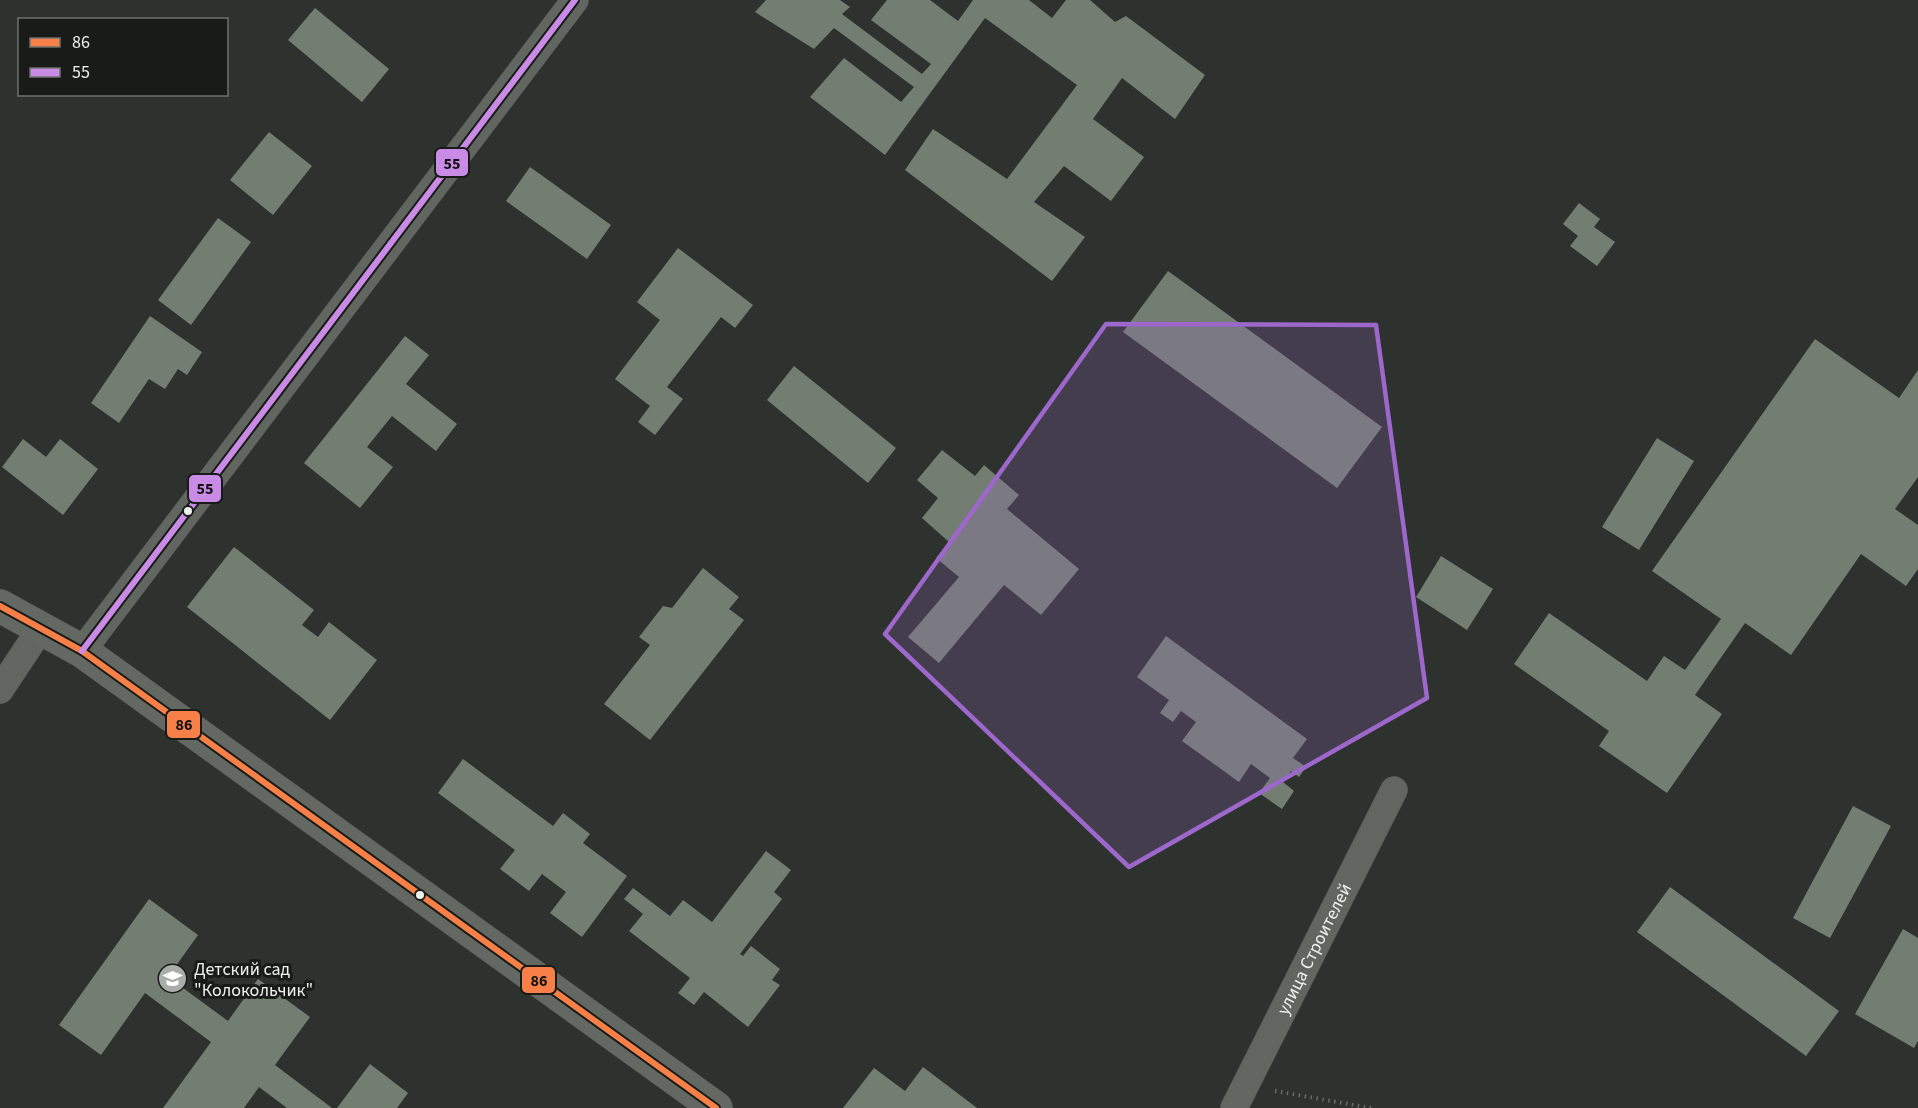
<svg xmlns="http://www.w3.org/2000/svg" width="1918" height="1108" font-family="'Source Sans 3',sans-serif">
<rect width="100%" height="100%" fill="#2e322e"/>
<!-- building -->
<path fill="#737d72" d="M 766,0 L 840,0 L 850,7 L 842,14 L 922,74 L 931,64 L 871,20 L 887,0 L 930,0 L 958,21 L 973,0 L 1029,0 L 1052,18 L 1066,0 L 1090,0 L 1115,22 L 1126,16 L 1205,75 L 1175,119 L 1122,78 L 1093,119 L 1144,157 L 1111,201 L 1064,166 L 1034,202 L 1085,237 L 1052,281 L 905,170 L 933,129 L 1007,179 L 1077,85 L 985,18 L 885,155 L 810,97 L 844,58 L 901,102 L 914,87 L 834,28 L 814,49 L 755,12 Z
M 315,8 L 389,69 L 362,102 L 288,40 Z
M 269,132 L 312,166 L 273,215 L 230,180 Z
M 530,167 L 611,225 L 587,259 L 506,201 Z
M 1579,203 L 1600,219 L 1594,227 L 1615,242 L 1597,266 L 1570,246 L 1578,236 L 1563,224 Z
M 218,218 L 251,242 L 191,325 L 158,300 Z
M 678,248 L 753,305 L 735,328 L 721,317 L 667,387 L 683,399 L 655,435 L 638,422 L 650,406 L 615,379 L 660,320 L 637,302 Z
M 1168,271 L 1382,427 L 1337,488 L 1123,332 Z
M 150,316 L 202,352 L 187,375 L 178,369 L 165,389 L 149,379 L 119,423 L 91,403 Z
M 405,336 L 429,355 L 406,384 L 457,424 L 436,451 L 392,416 L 367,447 L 393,467 L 360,508 L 304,463 Z
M 1815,339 L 1899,398 L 1918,370 L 1918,477 L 1895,509 L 1918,525 L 1918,569 L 1906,586 L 1861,554 L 1791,655 L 1745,623 L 1695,695 L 1722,714 L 1667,793 L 1599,746 L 1609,731 L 1514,664 L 1549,613 L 1647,681 L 1664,656 L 1685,670 L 1721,619 L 1652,571 Z
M 794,366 L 896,448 L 868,483 L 767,400 Z
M 1657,438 L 1694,461 L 1639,550 L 1602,527 Z
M 23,439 L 46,457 L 60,439 L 98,469 L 63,515 L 2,467 Z
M 942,450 L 975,476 L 984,465 L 1019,495 L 1007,509 L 1079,569 L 1041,615 L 1004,585 L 939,663 L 908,637 L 959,577 L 936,558 L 949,542 L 922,518 L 938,498 L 917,480 Z
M 234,547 L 314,610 L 302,625 L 318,637 L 329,622 L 377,660 L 330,720 L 187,607 Z
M 1441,556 L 1493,589 L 1467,630 L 1416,597 Z
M 703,568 L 739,597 L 729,609 L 744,620 L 650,740 L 604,704 L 650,645 L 639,637 L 663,606 L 672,608 Z
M 1166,636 L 1307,739 L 1293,758 L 1306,767 L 1299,777 L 1291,771 L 1283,782 L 1294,791 L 1282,809 L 1259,793 L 1270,778 L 1251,764 L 1239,782 L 1182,741 L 1196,722 L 1181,711 L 1173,722 L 1160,713 L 1169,700 L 1137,677 Z
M 463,759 L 553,826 L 563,813 L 590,834 L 583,843 L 627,876 L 582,937 L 550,913 L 566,892 L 542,874 L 529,891 L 500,869 L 515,850 L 438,793 Z
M 1853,806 L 1891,826 L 1830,938 L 1793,918 Z
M 766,851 L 791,870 L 774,892 L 782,899 L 740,954 L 743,956 L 751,946 L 780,969 L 772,980 L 780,985 L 748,1027 L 704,992 L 694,1005 L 678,993 L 690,978 L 629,931 L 643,914 L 624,899 L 633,888 L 670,916 L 683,900 L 712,922 Z
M 1670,887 L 1839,1011 L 1806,1056 L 1637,932 Z
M 149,899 L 198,935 L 168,977 L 228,1021 L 258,979 L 310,1017 L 275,1065 L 332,1108 L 287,1108 L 259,1087 L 244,1108 L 163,1108 L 211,1042 L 145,993 L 101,1055 L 59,1025 Z
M 1903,929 L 1918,938 L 1918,1041 L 1914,1048 L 1855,1014 Z
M 370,1064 L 408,1093 L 397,1108 L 337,1108 Z
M 923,1067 L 977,1108 L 843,1108 L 874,1068 L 905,1091 Z"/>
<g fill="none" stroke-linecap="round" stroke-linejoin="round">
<defs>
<g id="minor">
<path d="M 82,651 L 575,0"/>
<path d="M 0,690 L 41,628"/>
<path id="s1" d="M 1234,1108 L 1394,790"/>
</g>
<path id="secondary" d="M 0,606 L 82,651 L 716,1108"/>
</defs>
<!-- minor casing -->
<use href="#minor" stroke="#4d504d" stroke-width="28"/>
<!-- secondary casing -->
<use href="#secondary" stroke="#4d504d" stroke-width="34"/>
<!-- path -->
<path stroke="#676b67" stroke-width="4" stroke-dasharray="1.5 4.5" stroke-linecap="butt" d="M 1275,1091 L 1371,1108"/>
<!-- minor -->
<use href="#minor" stroke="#616660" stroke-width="27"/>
<!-- secondary -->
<use href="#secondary" stroke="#636962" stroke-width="33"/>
<defs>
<path id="bus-1" d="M 0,606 L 82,651 L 716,1108"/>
<path id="bus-2" d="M 82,651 L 575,0"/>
</defs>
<!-- bus-1 casing -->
<use href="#bus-1" stroke="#181b17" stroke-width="10"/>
<!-- bus-2 casing -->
<use href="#bus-2" stroke="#181b17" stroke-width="10"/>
<!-- bus-1 -->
<use href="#bus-1" stroke="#f78048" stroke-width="6"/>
<!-- bus-2 -->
<use href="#bus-2" stroke="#ca8be6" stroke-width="6"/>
</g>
<!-- marked area -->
<path fill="#9d67cc" fill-opacity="0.2" stroke="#9d67cc" stroke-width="4.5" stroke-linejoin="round" d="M 1106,324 L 1376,325 L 1427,698 L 1129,867 L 885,634 Z"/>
<!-- icons -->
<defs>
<symbol id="school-disc" viewBox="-11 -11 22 22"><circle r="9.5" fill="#aaaeaa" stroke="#181b17"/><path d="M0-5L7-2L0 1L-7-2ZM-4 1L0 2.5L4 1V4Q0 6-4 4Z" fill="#fff"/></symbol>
</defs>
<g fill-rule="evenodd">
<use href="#school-disc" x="156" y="962" width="33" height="33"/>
</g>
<!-- markers -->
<g fill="#ecf1ec" stroke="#181b17" stroke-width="2">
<circle cx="188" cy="511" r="5"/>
<circle cx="420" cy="895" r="5"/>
</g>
<g text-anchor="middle" stroke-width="6" stroke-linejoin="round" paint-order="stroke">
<!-- street labels -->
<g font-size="18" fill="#ecf1ec" stroke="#181b17">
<text dy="6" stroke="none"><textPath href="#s1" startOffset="178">улица Строителей</textPath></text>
</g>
<!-- poi labels -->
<g font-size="18" fill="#ecf1ec" stroke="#181b17" text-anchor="start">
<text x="194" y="975">Детский сад<tspan x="194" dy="21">"Колокольчик"</tspan></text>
</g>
</g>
<g stroke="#181b17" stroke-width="2">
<rect x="435" y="148" width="34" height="29" rx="6" fill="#ca8be6"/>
<rect x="188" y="474" width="34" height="29" rx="6" fill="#ca8be6"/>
<rect x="166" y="710" width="35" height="29" rx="6" fill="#f78048"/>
<rect x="521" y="966" width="35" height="28" rx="6" fill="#f78048"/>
</g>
<g font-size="16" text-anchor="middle" font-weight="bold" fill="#111">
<text x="452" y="169">55</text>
<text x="205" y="494">55</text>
<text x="184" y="730">86</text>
<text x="539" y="986">86</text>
</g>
<!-- legend -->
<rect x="18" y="18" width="210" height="78" fill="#181b17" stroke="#6d716c" stroke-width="1.5"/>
<rect x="30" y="38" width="30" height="9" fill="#f78048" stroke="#6d716c" stroke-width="1.5"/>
<text x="72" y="48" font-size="18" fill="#ecf1ec">86</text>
<rect x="30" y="68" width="30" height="9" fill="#ca8be6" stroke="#6d716c" stroke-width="1.5"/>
<text x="72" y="78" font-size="18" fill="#ecf1ec">55</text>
</svg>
